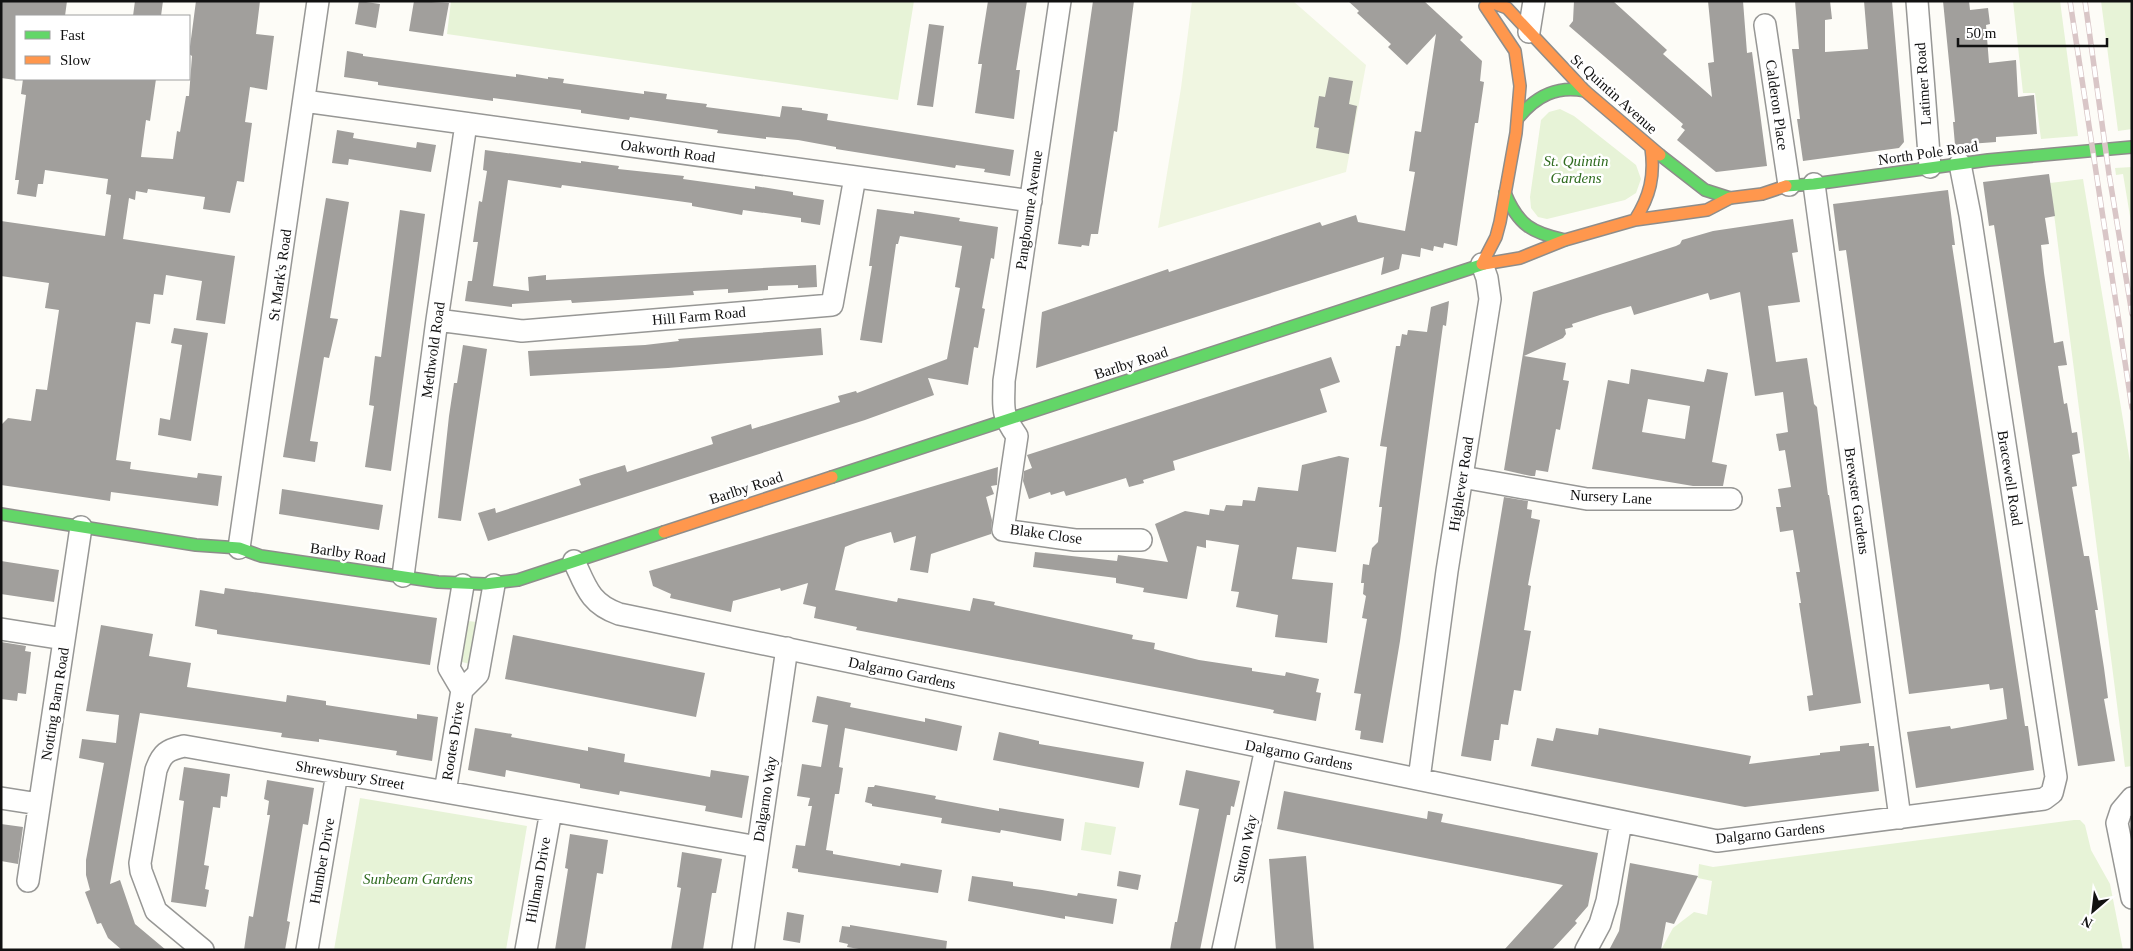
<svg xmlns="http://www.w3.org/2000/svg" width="2133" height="951" font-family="Georgia,serif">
<rect width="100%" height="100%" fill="#fdfcf7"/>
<!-- green -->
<path fill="#e7f3d7" d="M 451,1 L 914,1 L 898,100 L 447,34 Z
M 2013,1 L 2060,1 L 2078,136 L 2041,139 L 2035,93 L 2023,93 Z
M 2101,1 L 2132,1 L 2132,129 L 2118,131 Z
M 1560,109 L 1574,116 L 1636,165 L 1641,179 L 1636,193 L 1625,200 L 1547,219 L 1538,217 L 1531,208 L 1530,197 L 1541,120 L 1549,112 Z
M 2132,167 L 2132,228 L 2123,174 L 2116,175 L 2115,168 Z
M 2083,179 L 2132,474 L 2132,766 L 2125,767 L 2050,183 Z
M 468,621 L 477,622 L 470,664 L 462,662 Z
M 360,798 L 527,826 L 506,950 L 334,950 Z
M 2074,820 L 2080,820 L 2085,825 L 2091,850 L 2110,884 L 2123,950 L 1661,950 L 1673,928 L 1694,912 L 1707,915 L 1712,881 L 1698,878 L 1699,864 L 1713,867 Z
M 1085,822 L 1116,827 L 1111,855 L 1081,850 Z"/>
<!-- pitch -->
<path fill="#f0f6e1" d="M 1192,1 L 1293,1 L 1366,65 L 1346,172 L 1158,228 L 1181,88 Z"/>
<!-- building -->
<path fill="#a19f9c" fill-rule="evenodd" d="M 1,1 L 67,1 L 65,16 L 16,16 L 16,80 L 1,78 Z
M 135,1 L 163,1 L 161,16 L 133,16 Z
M 196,1 L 260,1 L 256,34 L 274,36 L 267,90 L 250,87 L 245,122 L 252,123 L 244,182 L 237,181 L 230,213 L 203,209 L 205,197 L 148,189 L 147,193 L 136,191 L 135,200 L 129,198 L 123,239 L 235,256 L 225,324 L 196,320 L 202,281 L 166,275 L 163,295 L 154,294 L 150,324 L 136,322 L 116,460 L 131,462 L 130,469 L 197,478 L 198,473 L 222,476 L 218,506 L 111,492 L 110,501 L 1,485 L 1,425 L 8,418 L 31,421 L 36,389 L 47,390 L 59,310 L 45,308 L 49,283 L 1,276 L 1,221 L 105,236 L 111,195 L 106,194 L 108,179 L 45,170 L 43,184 L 38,184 L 36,197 L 17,194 L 19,180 L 15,180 L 26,95 L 21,94 L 23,79 L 156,79 L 150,121 L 146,120 L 141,157 L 173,159 L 177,131 L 180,132 L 186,96 L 189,96 L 192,56 L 189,54 Z
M 359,1 L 380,4 L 376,28 L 355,24 Z
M 414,1 L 449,3 L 443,36 L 409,31 Z
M 988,1 L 1027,1 L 1016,70 L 1020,70 L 1014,119 L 975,113 L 982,64 L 978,64 Z
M 1093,1 L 1134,1 L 1117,132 L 1114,131 L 1098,234 L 1091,234 L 1089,246 L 1082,245 L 1081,247 L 1058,244 Z
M 1348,1 L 1424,1 L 1463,37 L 1460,40 L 1482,61 L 1480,81 L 1484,82 L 1478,123 L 1475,123 L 1457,246 L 1444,243 L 1443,248 L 1434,246 L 1433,251 L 1421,248 L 1420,257 L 1402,254 L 1399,269 L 1381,275 L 1384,257 L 1036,368 L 1042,312 L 1168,269 L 1169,272 L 1320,222 L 1322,226 L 1356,215 L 1358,222 L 1405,231 L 1415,172 L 1409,171 L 1415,131 L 1421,132 L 1436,34 L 1407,65 L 1388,47 L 1391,44 L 1357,13 L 1359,11 Z
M 1574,1 L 1613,1 L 1667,50 L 1663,54 L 1712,97 L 1708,63 L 1714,62 L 1708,1 L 1743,1 L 1747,53 L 1752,52 L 1767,166 L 1716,172 L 1677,140 L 1685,130 L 1681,127 L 1683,124 L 1569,26 L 1573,21 Z
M 1795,1 L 1830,1 L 1832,19 L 1825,20 L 1825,52 L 1868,49 L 1864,1 L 1892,1 L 1904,142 L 1899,148 L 1803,161 L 1797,119 L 1800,119 L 1792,49 L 1799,49 Z
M 1943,1 L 1969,1 L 1970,10 L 1988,8 L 1990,24 L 1986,25 L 1989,63 L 2016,60 L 2018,97 L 2034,95 L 2037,134 L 1996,137 L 1996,142 L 1955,145 L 1953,122 L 1955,122 Z
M 929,24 L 944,26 L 933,107 L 917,105 Z
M 347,51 L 363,54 L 363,56 L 516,77 L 516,74 L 548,79 L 548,77 L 564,79 L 563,83 L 644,94 L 644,91 L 667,94 L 666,99 L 707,104 L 706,107 L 780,117 L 782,106 L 802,108 L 802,110 L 828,114 L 827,120 L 1014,150 L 1010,176 L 984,172 L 985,169 L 956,165 L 955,168 L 836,149 L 836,147 L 798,140 L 766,137 L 766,139 L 717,133 L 718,130 L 630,117 L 629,120 L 581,113 L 581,110 L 544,105 L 493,98 L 493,101 L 378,85 L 378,82 L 344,77 Z
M 1329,77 L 1353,81 L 1349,104 L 1357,106 L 1349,154 L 1316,148 L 1319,128 L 1314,127 L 1319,96 L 1325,97 Z
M 337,130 L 354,133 L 353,138 L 416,148 L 417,142 L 436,145 L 431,172 L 349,159 L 348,165 L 332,163 Z
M 485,150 L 581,163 L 581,161 L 619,166 L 618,169 L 684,176 L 683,179 L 755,189 L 755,186 L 793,192 L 793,195 L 824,200 L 820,225 L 801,222 L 801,218 L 743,210 L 742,215 L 692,206 L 692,203 L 562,185 L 561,188 L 508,180 L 493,286 L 529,291 L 528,277 L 546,275 L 546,280 L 816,265 L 817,287 L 798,288 L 798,285 L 768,286 L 768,290 L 728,293 L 728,289 L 693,291 L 694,295 L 572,303 L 571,300 L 512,304 L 512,307 L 465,301 L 468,281 L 472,281 L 478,242 L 473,242 L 479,201 L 482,202 L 487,171 L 483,170 Z
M 2049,174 L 2055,216 L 2045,218 L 2049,244 L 2041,245 L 2044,273 L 2054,343 L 2063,341 L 2067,365 L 2058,366 L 2064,404 L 2067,403 L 2072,433 L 2077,432 L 2080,453 L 2072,455 L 2077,486 L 2072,487 L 2084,556 L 2089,556 L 2098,610 L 2095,610 L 2104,668 L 2108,698 L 2104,699 L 2115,761 L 2078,766 L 1994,225 L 1989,226 L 1983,182 Z
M 1948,190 L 1955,245 L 1952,245 L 2025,726 L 2028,726 L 2034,770 L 1916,788 L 1907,732 L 1950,726 L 1951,729 L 2007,719 L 2003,688 L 1990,690 L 1989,684 L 1909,694 L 1846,250 L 1839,251 L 1833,204 Z
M 326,198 L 349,202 L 330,318 L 338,319 L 329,358 L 324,357 L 310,441 L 318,442 L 315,462 L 283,457 Z
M 877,209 L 914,214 L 914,211 L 960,218 L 959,221 L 998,227 L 994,259 L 991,258 L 982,308 L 985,309 L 978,348 L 974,347 L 968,385 L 928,378 L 934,395 L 865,420 L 488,541 L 478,513 L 495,508 L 496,513 L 581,485 L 579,479 L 595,474 L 625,465 L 627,472 L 713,444 L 711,437 L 751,424 L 752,429 L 840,402 L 838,396 L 856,391 L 857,393 L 947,359 L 960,288 L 955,287 L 962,246 L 900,236 L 898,244 L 896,244 L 882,343 L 860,340 L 872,266 L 869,266 Z
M 400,210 L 425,214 L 391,471 L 365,467 L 374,406 L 369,405 L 375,356 L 381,357 Z
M 1793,219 L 1798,252 L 1792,253 L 1800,302 L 1768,306 L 1776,362 L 1807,358 L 1814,404 L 1817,407 L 1828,495 L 1829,495 L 1861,703 L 1809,711 L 1807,696 L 1813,695 L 1799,603 L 1801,603 L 1796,572 L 1800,572 L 1793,530 L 1780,532 L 1776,507 L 1781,507 L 1778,489 L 1791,487 L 1785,450 L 1779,451 L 1776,434 L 1788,432 L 1783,392 L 1755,396 L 1740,292 L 1710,300 L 1708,293 L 1634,315 L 1631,306 L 1603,314 L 1572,324 L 1573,327 L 1565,329 L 1566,334 L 1563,338 L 1524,356 L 1566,363 L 1563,380 L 1569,381 L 1560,430 L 1556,429 L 1548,472 L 1536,470 L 1535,476 L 1531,476 L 1504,470 L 1533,292 L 1676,246 L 1680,244 L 1682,240 L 1713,231 Z
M 1449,301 L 1446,326 L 1443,325 L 1400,641 L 1383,743 L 1360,739 L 1361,731 L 1355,730 L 1361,694 L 1354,693 L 1367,619 L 1362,618 L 1366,596 L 1363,594 L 1364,583 L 1361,583 L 1363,564 L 1369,565 L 1372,548 L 1378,542 L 1382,507 L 1379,507 L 1387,447 L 1380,446 L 1396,346 L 1400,346 L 1402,334 L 1407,335 L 1408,330 L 1427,332 L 1431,307 Z
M 174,328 L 208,333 L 191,441 L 158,435 L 160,418 L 170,420 L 182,345 L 171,343 Z
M 821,328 L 823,355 L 668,368 L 530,376 L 528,351 L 645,345 L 679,341 L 678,339 Z
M 463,345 L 487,349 L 461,521 L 438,518 L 449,416 L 454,383 L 457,383 Z
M 1331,357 L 1340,382 L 1320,389 L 1327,412 L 1173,461 L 1175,470 L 1143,480 L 1144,483 L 1129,487 L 1126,478 L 1066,496 L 1064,491 L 1051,495 L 1050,492 L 1029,499 L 1023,481 L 1024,471 L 1032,468 L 1027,455 Z
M 1631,369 L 1704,382 L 1707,369 L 1728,373 L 1712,462 L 1727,465 L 1723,486 L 1693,486 L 1592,469 L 1608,380 L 1629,384 ZM 1648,399 L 1690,406 L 1685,439 L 1642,432 Z
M 1339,456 L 1349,458 L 1336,552 L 1297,547 L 1292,579 L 1333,583 L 1327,643 L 1275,637 L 1278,615 L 1236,607 L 1239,592 L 1231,591 L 1239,545 L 1206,540 L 1206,548 L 1197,546 L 1187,599 L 1143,592 L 1144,588 L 1116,583 L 1116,578 L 1033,567 L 1035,552 L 1117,561 L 1118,555 L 1168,562 L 1155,524 L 1185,511 L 1209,515 L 1210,509 L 1224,511 L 1226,505 L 1242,506 L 1243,500 L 1255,501 L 1258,487 L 1298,491 L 1302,465 Z
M 998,467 L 997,485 L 991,486 L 994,494 L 986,497 L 992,520 L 991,534 L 931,554 L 928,573 L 910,570 L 916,536 L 894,543 L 891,532 L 857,542 L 845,547 L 835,590 L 897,602 L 898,598 L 970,611 L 973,598 L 995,602 L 994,605 L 1133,635 L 1132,639 L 1155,643 L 1154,649 L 1199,660 L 1252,668 L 1252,671 L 1285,676 L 1286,672 L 1319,679 L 1316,692 L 1321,693 L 1316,721 L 1273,713 L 1274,710 L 856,630 L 857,627 L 814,618 L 816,607 L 803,604 L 808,583 L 781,591 L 780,588 L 733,601 L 731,612 L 670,598 L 671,594 L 653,586 L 649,571 Z
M 282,489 L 383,505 L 379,530 L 279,514 Z
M 1504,497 L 1528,501 L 1527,509 L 1532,510 L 1531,518 L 1540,520 L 1528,585 L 1531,586 L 1524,630 L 1531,631 L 1521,691 L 1514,690 L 1508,725 L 1501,724 L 1499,740 L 1494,740 L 1491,761 L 1461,756 Z
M 1,561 L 59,570 L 54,602 L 1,594 Z
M 225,588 L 437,618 L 430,665 L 217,634 L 217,630 L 195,626 L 200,590 L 224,594 Z
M 101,625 L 153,634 L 149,656 L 191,663 L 187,687 L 286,702 L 287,695 L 326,701 L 326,705 L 417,719 L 417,714 L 438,717 L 432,761 L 396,755 L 397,751 L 319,739 L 319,742 L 281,737 L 282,733 L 140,713 L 110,884 L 120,880 L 135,924 L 166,950 L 122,950 L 108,938 L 101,923 L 97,924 L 85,892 L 90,890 L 86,875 L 86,860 L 104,763 L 79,758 L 82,739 L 116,743 L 119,715 L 86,711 Z
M 513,635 L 705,673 L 696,717 L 505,679 Z
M 1,642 L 26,646 L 25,651 L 31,652 L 26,694 L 18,693 L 17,701 L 1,699 Z
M 817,696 L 851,703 L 850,707 L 925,722 L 925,718 L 962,726 L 957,751 L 845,728 L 839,767 L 843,768 L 839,794 L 835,794 L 826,850 L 833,851 L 833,854 L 900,866 L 901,863 L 942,870 L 938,893 L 798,872 L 798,869 L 792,868 L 796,845 L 805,846 L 812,806 L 808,806 L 810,798 L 797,796 L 802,764 L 821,767 L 828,725 L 812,722 Z
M 475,728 L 512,734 L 511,737 L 588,751 L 588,747 L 625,754 L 624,762 L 710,777 L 711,770 L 749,776 L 742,818 L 705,811 L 706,806 L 620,791 L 619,795 L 580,788 L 580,784 L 506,770 L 505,777 L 468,770 Z
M 1556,728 L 1598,735 L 1599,728 L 1751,756 L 1749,764 L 1820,755 L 1820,753 L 1840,751 L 1840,746 L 1869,743 L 1869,746 L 1874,746 L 1879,791 L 1745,807 L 1531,766 L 1537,738 L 1553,741 Z
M 999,732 L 1039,741 L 1039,744 L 1144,762 L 1139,788 L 993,760 Z
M 184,767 L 230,774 L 227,797 L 221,796 L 220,808 L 213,807 L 204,865 L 209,866 L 205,889 L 209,890 L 206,907 L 171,902 L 184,801 L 179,800 Z
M 1186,770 L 1240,781 L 1234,807 L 1231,806 L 1230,815 L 1227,815 L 1200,950 L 1170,950 L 1175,922 L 1177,922 L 1199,809 L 1179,805 Z
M 267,780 L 314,788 L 308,825 L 303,824 L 287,921 L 290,922 L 285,950 L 244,950 L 249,916 L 253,917 L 270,815 L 267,815 L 269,801 L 264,799 Z
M 875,785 L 936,796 L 935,799 L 999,811 L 999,808 L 1064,819 L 1061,841 L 1001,830 L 1000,833 L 941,823 L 942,818 L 872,806 L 872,804 L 865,802 L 868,787 L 874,787 Z
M 1284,791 L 1427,819 L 1428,811 L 1443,814 L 1441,822 L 1598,853 L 1588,906 L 1575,921 L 1577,923 L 1552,950 L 1504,950 L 1563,885 L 1277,829 Z
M 1,824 L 23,827 L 18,864 L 1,861 Z
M 570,834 L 608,840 L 603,874 L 597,873 L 585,950 L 555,950 L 568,869 L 565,868 Z
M 682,852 L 722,859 L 716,893 L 712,893 L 703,950 L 671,950 L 681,888 L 677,887 Z
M 1306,856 L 1314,950 L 1276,950 L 1269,859 Z
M 1630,863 L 1698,876 L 1674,924 L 1666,922 L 1661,950 L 1609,950 L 1619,931 Z
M 1119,871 L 1141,875 L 1138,890 L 1117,886 Z
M 972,876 L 1013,882 L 1013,886 L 1042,890 L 1077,896 L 1078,893 L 1117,899 L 1113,924 L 1065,916 L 1065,919 L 968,901 Z
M 787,912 L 804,915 L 800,943 L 783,940 Z
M 850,925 L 947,941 L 946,950 L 865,950 L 847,947 L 848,944 L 839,942 L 842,926 L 850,927 Z"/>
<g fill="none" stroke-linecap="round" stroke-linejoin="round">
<defs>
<path id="street" d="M 1060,1 L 1004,381 C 1004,408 1000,412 1017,436 L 1003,530 L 1075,540 L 1141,540
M 1917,1 L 1930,167
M 1765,25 L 1789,185
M 1529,32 L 1534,1
M 304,101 L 1031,201
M 1814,184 L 1900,818
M 437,320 L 522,331 L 832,305 L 855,177
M 1462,477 L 1587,499 L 1731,499
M 239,548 L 318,1
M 574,561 C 586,587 590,604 619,614 L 1717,841 L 2044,799 L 2052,793 L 2056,777 L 1970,215 L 1960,164
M 403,576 L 437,320 L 466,124
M 1,629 L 64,639
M 462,690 L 449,668 L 463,585
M 1419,779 L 1447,571 L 1490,299 L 1487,278 L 1482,264
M 445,792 L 462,690 L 478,674 L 494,585
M 1,798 L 39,804
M 2132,798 L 2121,811 L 2117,823 L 2132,898
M 28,881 L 81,527
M 203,950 L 156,911 L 141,871 L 140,863 L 156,770 C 162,753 167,750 184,746 L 758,847
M 307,950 L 337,773
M 526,950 L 551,811
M 743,950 L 787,648
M 1223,950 L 1266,748
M 1586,950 L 1600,924 L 1607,901 L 1621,822"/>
<path id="fast" d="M 1518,118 C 1536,96 1557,85 1585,91
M 1660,155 L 1705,190 L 1730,198
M 1786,186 L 1814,184 L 1988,160 L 2132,147
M 1505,193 C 1518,225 1532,233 1565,240
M 832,477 L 1484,264
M 1,514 L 196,545 L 239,548 L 261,556 L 438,582 L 485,584 L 518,580 L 664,532"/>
<path id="slow" d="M 1488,1 L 1507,8 L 1585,91 L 1660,155
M 1635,220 C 1650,196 1655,176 1651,148
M 1482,264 L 1496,237 L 1500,222 L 1516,133 L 1520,86 L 1515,51 L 1485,6
M 1484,264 L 1520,258 L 1565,240 L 1635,220 L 1707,210 L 1730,198 L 1762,194 L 1786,186
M 664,532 L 832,477"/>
</defs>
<!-- street casing -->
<use href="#street" stroke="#979795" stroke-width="24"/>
<!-- fast casing -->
<use href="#fast" stroke="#8e8d8b" stroke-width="14"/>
<!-- slow casing -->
<use href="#slow" stroke="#8e8d8b" stroke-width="14"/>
<!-- street -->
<use href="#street" stroke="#fffffe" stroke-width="21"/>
<!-- fast -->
<use href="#fast" stroke="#63d668" stroke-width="11"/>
<!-- slow -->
<use href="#slow" stroke="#ff974d" stroke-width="11"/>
<defs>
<path id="rail" d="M 2070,1 L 2132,408
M 2085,1 L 2109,174 L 2132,314"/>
</defs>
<!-- rail casing -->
<use href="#rail" stroke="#d9c6c7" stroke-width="5.5"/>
<!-- rail -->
<use href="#rail" stroke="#fff" stroke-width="4" stroke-dasharray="11" stroke-linecap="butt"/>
</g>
<g text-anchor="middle" stroke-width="5" stroke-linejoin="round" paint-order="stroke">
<!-- street labels -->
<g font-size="15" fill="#111" stroke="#fff">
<text transform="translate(1923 84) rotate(-94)" y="5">Latimer Road</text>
<text transform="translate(1614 94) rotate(42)" y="5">St Quintin Avenue</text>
<text transform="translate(1777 105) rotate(82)" y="5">Calderon Place</text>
<text transform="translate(668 151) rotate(8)" y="5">Oakworth Road</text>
<text transform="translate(1928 153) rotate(-8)" y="5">North Pole Road</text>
<text transform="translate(1029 210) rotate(-82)" y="5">Pangbourne Avenue</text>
<text transform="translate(280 275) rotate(-82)" y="5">St Mark's Road</text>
<text transform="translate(699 316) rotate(-5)" y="5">Hill Farm Road</text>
<text transform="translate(433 350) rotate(-82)" y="5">Methwold Road</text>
<text transform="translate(1131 363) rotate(-18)" y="5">Barlby Road</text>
<text transform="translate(2010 478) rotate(81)" y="5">Bracewell Road</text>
<text transform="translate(1461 484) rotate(-81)" y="5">Highlever Road</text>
<text transform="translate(746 488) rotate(-18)" y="5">Barlby Road</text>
<text transform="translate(1611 497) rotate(3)" y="5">Nursery Lane</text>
<text transform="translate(1857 501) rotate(82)" y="5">Brewster Gardens</text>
<text transform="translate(1046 534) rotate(8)" y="5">Blake Close</text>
<text transform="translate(348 553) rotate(8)" y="5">Barlby Road</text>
<text transform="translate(902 673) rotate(12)" y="5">Dalgarno Gardens</text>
<text transform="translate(55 704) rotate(-81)" y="5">Notting Barn Road</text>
<text transform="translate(453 741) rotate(-81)" y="5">Rootes Drive</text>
<text transform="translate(1299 755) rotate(11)" y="5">Dalgarno Gardens</text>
<text transform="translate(350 775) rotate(10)" y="5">Shrewsbury Street</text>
<text transform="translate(765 799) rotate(-81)" y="5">Dalgarno Way</text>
<text transform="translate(1770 833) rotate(-6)" y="5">Dalgarno Gardens</text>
<text transform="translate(1245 849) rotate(-78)" y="5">Sutton Way</text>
<text transform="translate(322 861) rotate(-80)" y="5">Humber Drive</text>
<text transform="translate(538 880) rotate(-80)" y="5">Hillman Drive</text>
</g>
<!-- park labels -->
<g font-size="15" font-style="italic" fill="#2f6b1f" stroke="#fff">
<text x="1576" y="166">St. Quintin<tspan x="1576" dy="17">Gardens</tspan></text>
<text x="418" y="884">Sunbeam Gardens</text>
</g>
</g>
<!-- border -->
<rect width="2133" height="951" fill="none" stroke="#111111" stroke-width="5"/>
<!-- legend -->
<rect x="15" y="15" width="175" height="65" fill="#ffffff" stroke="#a0a0a0"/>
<rect x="25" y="31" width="25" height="8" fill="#63d668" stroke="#a0a0a0"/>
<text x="60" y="40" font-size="15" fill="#111111">Fast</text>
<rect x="25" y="56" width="25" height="8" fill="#ff974d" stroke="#a0a0a0"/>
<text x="60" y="65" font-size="15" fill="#111111">Slow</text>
<!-- north arrow -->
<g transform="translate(2093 911) rotate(208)" stroke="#ffffff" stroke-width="4" paint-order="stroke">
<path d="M0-4L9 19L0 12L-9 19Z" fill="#111111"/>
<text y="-8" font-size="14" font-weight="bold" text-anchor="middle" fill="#111111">N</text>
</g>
<!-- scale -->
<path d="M1958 38v8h149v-8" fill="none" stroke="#111111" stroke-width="2.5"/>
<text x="1966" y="38" font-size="15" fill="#111111" stroke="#ffffff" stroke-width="4" paint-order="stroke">50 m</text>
</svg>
